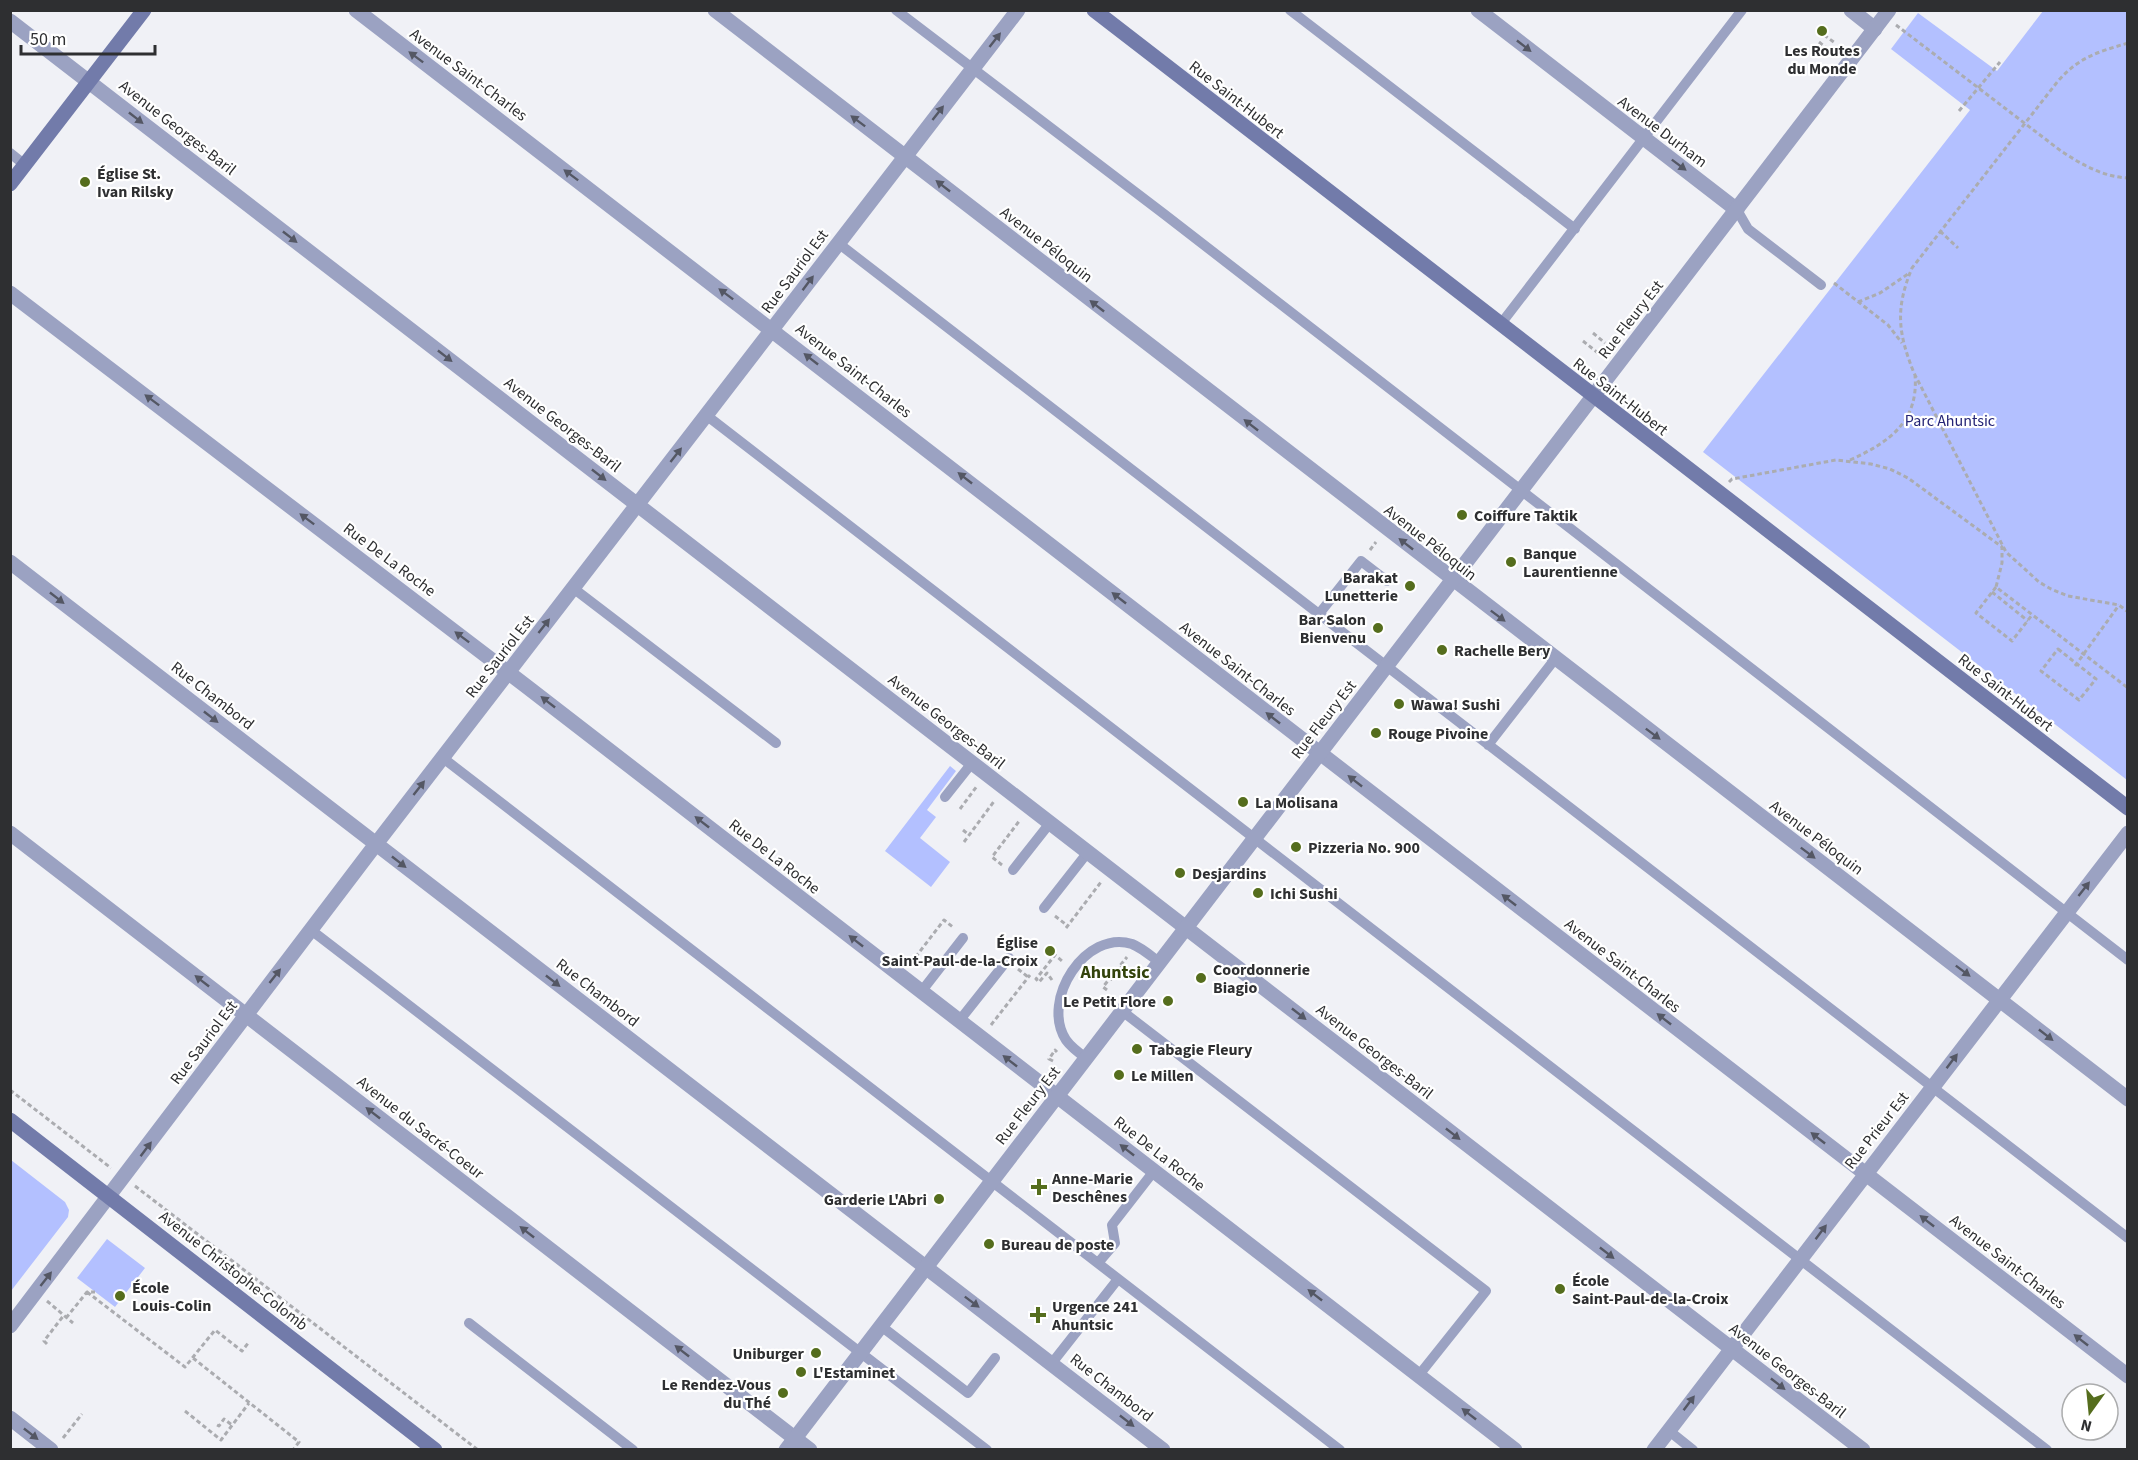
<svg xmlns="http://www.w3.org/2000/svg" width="2138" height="1460" font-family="'Source Sans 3',sans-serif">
<rect width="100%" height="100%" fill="#f0f1f6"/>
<!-- green -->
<path fill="#b3c0ff" d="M 2043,11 L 2127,11 L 2127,780 L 1703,452 L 1970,110 L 1891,49 L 1918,13 L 1997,71 Z
M 950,766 L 956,771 L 927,810 L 936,817 L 920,838 L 950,862 L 931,887 L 885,851 Z
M 11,1160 L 65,1202 L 69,1210 L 68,1217 L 11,1291 Z
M 107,1239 L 145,1268 L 115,1307 L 77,1278 Z"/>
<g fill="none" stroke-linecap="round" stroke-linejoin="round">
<!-- path -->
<path stroke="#abacb0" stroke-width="3" stroke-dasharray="4.5 3" stroke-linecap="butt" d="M 1896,25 L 2061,151 C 2081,164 2103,177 2128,178
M 1824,35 L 1835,43
M 1819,42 L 1829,50
M 2128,43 C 2098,52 2079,57 2058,81 L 1912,268 C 1895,309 1898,333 1914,373 L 2006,552 L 2039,582 L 2051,589 L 2068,596 L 2119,605 L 2128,612
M 1959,111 L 2000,62
M 1940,231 L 1958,248
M 1834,283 L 1888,325 L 1902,343
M 1858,302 L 1880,293 L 1908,274
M 1593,333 L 1605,343
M 1583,341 L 1598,353
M 1850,460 C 1888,443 1919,422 1915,375
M 1729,482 L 1732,479 L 1836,460 L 1871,464 L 1890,469 L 1908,478 L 2002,547 L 2002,563 L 1996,587 L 2128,688
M 1370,550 L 1376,542
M 1996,587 L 1976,613 L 2012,641 L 2032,615
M 1992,592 L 2028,621
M 2058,649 L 2096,679 L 2079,700 L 2041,671 Z
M 2075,666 L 2119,605
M 960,809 L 977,786
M 963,830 L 969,835
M 964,842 L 995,800
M 1002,865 L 992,857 L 1020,820
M 1055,916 L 1068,926
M 1066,928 L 1101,882
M 911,963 L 944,920 L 954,928
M 1018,969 L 1028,977
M 1123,970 L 1119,967 L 1127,957
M 1052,980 L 1047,973 L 1039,982 L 1036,979 L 1055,955 L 1062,961
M 1107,990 L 1103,987 L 1110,978 L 1114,981
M 991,1025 L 1030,975
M 1053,1061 L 1049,1059 L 1055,1050 L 1057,1052
M 10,1090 L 111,1168
M 135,1186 L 478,1450
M 87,1292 L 185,1367 L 215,1330 L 242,1351 L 249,1342
M 47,1301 L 73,1323
M 66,1318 L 87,1292 L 95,1292
M 47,1344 L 44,1341 L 64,1315
M 193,1358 L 299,1442 L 293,1450
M 185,1411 L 221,1440 L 249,1403
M 217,1425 L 219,1426 L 224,1419 L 232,1425
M 63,1438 L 82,1414"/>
<!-- service -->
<path stroke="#9ba2c2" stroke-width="10" d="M 896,10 L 1164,214 L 2128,960
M 1290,10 L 1575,229
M 10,153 L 25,165
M 1737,210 L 1748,229 L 1821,285
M 838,243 L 2128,1238
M 1500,325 L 1742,10
M 706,415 L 2047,1450
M 573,588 L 776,743
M 1319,614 L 1361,561 L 1387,581
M 1488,745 L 1555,659
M 443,758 L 1340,1450
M 945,797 L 972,763
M 1013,870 L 1050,823
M 1044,908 L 1088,852
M 311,930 L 987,1450
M 921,992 L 963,938
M 1122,1011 L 1486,1291 L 1419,1375
M 959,1021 L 1009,958
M 1086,1058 C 1079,1053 1071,1047 1066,1040 C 1040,1000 1086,929 1132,944 C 1142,948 1151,956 1159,962
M 1098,1263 L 1115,1243 L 1112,1225 L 1154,1171
M 469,1323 L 633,1450
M 881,1326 L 968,1393 L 995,1358
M 1052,1363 L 1118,1279
M 1668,1430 L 1693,1450"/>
<!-- minor -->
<path stroke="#9ba2c2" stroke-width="15" d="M 356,10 C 948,464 1536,922 2128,1376
M 715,10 L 2128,1099
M 1478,10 L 1737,210
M 1851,10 L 1875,29
M 10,21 L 1863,1450
M 10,293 L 526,686 L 1515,1450
M 10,562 L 1163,1450
M 10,833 L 810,1450
M 10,1326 L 376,844 L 1018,10
M 10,1418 L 51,1450
M 1654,1450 L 2128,833"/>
<!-- tertiary -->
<path stroke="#9ba2c2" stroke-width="15" d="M 786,1450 L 1889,10"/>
<!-- secondary -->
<path stroke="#727baa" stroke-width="15" d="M 1094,10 L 2128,808
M 10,184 L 144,10
M 10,1120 L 435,1450"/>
</g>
<!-- one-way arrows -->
<defs><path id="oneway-solid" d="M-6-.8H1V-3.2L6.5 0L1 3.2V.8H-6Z" transform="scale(1.5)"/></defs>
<g fill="#545764">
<use href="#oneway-solid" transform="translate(995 40) rotate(-52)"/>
<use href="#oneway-solid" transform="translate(1524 46) rotate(38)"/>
<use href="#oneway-solid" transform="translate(416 57) rotate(-143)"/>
<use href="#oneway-solid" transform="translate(938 113) rotate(-52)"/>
<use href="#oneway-solid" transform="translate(136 118) rotate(38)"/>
<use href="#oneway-solid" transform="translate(858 121) rotate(-143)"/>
<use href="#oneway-solid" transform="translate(1679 165) rotate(37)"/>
<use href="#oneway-solid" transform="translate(571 175) rotate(-143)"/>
<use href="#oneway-solid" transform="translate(943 186) rotate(-142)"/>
<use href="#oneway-solid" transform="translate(290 237) rotate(38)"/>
<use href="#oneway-solid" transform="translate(808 283) rotate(-53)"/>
<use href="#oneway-solid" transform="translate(726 294) rotate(-143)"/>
<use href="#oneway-solid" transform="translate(1097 306) rotate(-142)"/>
<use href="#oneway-solid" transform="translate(445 356) rotate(38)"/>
<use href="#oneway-solid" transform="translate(811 359) rotate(-142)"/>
<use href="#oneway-solid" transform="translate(152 400) rotate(-143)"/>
<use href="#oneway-solid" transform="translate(1251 425) rotate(-142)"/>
<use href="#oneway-solid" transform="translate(676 455) rotate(-52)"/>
<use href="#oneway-solid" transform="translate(599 475) rotate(38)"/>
<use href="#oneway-solid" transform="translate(965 478) rotate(-142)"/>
<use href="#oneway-solid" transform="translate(307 519) rotate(-143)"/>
<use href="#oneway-solid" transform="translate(1406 544) rotate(-142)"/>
<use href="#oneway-solid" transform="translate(57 598) rotate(38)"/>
<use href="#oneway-solid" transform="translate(1119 598) rotate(-142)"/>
<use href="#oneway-solid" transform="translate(1498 616) rotate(37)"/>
<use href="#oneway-solid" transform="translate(544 626) rotate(-52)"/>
<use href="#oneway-solid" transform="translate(462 637) rotate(-143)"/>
<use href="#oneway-solid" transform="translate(548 702) rotate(-142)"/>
<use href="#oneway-solid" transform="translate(211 717) rotate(38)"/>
<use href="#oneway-solid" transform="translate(1273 718) rotate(-142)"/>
<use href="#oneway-solid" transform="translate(1653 734) rotate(37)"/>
<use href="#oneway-solid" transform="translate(1355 781) rotate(-142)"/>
<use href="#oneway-solid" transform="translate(419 788) rotate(-52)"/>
<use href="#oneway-solid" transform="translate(702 822) rotate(-142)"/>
<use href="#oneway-solid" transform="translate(1808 853) rotate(37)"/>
<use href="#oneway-solid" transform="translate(399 862) rotate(38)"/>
<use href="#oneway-solid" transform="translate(2084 889) rotate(-52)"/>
<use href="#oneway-solid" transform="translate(1509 900) rotate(-142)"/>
<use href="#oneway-solid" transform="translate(856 941) rotate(-142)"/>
<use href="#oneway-solid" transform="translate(1963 971) rotate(37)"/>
<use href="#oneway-solid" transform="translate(275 976) rotate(-52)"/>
<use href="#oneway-solid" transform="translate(202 981) rotate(-142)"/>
<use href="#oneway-solid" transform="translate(553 981) rotate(38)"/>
<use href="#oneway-solid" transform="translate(1299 1014) rotate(38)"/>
<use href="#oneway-solid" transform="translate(1664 1019) rotate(-142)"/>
<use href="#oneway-solid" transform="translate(2046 1035) rotate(38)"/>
<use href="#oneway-solid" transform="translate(1010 1061) rotate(-142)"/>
<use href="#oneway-solid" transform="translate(1952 1061) rotate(-53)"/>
<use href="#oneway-solid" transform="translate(373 1113) rotate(-142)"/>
<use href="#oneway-solid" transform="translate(1453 1134) rotate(38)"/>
<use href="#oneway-solid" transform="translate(1818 1138) rotate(-142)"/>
<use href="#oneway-solid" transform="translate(146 1149) rotate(-53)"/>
<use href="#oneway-solid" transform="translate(1127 1150) rotate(-142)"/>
<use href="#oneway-solid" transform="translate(1927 1221) rotate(-142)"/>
<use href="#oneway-solid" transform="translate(527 1232) rotate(-142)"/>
<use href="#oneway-solid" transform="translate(1821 1232) rotate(-53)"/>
<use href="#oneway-solid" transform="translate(1607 1253) rotate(38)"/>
<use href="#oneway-solid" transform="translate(46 1279) rotate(-52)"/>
<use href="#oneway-solid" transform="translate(1315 1295) rotate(-142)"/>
<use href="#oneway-solid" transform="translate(972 1302) rotate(37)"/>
<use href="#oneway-solid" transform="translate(2081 1340) rotate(-142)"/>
<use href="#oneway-solid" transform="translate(682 1351) rotate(-142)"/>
<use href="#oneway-solid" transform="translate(1778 1384) rotate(38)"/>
<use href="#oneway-solid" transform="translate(1689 1403) rotate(-53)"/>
<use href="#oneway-solid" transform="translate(1469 1414) rotate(-142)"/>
<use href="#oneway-solid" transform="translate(1127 1421) rotate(38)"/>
<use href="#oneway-solid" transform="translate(31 1434) rotate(38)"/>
</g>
<!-- markers -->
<g fill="#556d1d" stroke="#fff" stroke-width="2">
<circle cx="1822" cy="31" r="6"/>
<circle cx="85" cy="182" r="6"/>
<circle cx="1462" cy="515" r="6"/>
<circle cx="1511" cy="562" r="6"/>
<circle cx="1410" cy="586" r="6"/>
<circle cx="1378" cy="628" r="6"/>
<circle cx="1442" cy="650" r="6"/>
<circle cx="1399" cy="704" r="6"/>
<circle cx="1376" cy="733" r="6"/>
<circle cx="1243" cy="802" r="6"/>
<circle cx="1296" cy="847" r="6"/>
<circle cx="1180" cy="873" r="6"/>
<circle cx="1258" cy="893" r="6"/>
<circle cx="1050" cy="951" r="6"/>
<circle cx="1201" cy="978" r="6"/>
<circle cx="1168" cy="1001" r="6"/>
<circle cx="1137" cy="1049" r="6"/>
<circle cx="1119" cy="1075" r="6"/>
<path d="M1036 1178h6v6h6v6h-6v6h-6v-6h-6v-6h6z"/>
<circle cx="939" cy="1199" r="6"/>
<circle cx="989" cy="1244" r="6"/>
<circle cx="1560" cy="1289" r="6"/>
<circle cx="120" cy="1296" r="6"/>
<path d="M1035 1306h6v6h6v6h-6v6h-6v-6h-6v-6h6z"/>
<circle cx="816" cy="1353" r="6"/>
<circle cx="801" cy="1372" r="6"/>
<circle cx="783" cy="1393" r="6"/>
</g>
<g text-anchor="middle" stroke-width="4.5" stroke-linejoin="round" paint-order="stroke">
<!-- poi labels -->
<g font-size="16" font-weight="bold" fill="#2e2f31" stroke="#fff" text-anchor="start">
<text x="1822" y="56" text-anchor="middle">Les Routes<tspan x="1822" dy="18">du Monde</tspan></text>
<text x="97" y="179">Église St.<tspan x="97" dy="18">Ivan Rilsky</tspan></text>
<text x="1474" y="521">Coiffure Taktik</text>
<text x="1523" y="559">Banque<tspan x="1523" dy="18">Laurentienne</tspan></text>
<text x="1398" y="583" text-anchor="end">Barakat<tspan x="1398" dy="18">Lunetterie</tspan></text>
<text x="1366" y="625" text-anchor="end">Bar Salon<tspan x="1366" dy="18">Bienvenu</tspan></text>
<text x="1454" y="656">Rachelle Bery</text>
<text x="1411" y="710">Wawa! Sushi</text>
<text x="1388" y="739">Rouge Pivoine</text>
<text x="1255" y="808">La Molisana</text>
<text x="1308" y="853">Pizzeria No. 900</text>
<text x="1192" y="879">Desjardins</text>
<text x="1270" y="899">Ichi Sushi</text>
<text x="1038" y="948" text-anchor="end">Église<tspan x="1038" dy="18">Saint-Paul-de-la-Croix</tspan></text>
<text x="1213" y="975">Coordonnerie<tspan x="1213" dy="18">Biagio</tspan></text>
<text x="1156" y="1007" text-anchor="end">Le Petit Flore</text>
<text x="1149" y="1055">Tabagie Fleury</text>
<text x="1131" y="1081">Le Millen</text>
<text x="1052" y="1184">Anne-Marie<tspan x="1052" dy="18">Deschênes</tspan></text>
<text x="927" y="1205" text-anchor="end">Garderie L'Abri</text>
<text x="1001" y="1250">Bureau de poste</text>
<text x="1572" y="1286">École<tspan x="1572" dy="18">Saint-Paul-de-la-Croix</tspan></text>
<text x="132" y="1293">École<tspan x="132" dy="18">Louis-Colin</tspan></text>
<text x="1052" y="1312">Urgence 241<tspan x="1052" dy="18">Ahuntsic</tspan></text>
<text x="804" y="1359" text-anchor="end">Uniburger</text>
<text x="813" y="1378">L'Estaminet</text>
<text x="771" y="1390" text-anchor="end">Le Rendez-Vous<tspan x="771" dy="18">du Thé</tspan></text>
</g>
<!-- street labels -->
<g font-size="16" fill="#2e2f31" stroke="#fff">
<text transform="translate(469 74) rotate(37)" y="6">Avenue Saint-Charles</text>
<text transform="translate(1237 99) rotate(38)" y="6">Rue Saint-Hubert</text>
<text transform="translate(178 127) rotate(38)" y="6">Avenue Georges-Baril</text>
<text transform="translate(1663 131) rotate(37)" y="6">Avenue Durham</text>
<text transform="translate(1047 244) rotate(38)" y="6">Avenue Péloquin</text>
<text transform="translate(794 271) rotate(-53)" y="6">Rue Sauriol Est</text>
<text transform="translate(1630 319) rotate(-52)" y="6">Rue Fleury Est</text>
<text transform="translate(854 370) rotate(38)" y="6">Avenue Saint-Charles</text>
<text transform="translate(1621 396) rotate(38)" y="6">Rue Saint-Hubert</text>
<text transform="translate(563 424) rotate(38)" y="6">Avenue Georges-Baril</text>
<text transform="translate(1431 542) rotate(38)" y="6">Avenue Péloquin</text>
<text transform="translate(390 559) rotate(37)" y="6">Rue De La Roche</text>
<text transform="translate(499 656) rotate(-52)" y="6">Rue Sauriol Est</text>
<text transform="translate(1238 668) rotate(38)" y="6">Avenue Saint-Charles</text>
<text transform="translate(2006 692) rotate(38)" y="6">Rue Saint-Hubert</text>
<text transform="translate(213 695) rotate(38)" y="6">Rue Chambord</text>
<text transform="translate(1323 719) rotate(-52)" y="6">Rue Fleury Est</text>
<text transform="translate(947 721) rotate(38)" y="6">Avenue Georges-Baril</text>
<text transform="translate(1817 837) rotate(37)" y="6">Avenue Péloquin</text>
<text transform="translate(775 856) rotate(38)" y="6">Rue De La Roche</text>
<text transform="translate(1623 965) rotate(38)" y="6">Avenue Saint-Charles</text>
<text transform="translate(598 992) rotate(38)" y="6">Rue Chambord</text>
<text transform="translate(203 1042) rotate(-53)" y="6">Rue Sauriol Est</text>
<text transform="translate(1375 1051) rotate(38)" y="6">Avenue Georges-Baril</text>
<text transform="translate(1027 1105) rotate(-52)" y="6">Rue Fleury Est</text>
<text transform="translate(421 1127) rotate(38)" y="6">Avenue du Sacré-Coeur</text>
<text transform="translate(1876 1130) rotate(-52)" y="6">Rue Prieur Est</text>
<text transform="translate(1160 1153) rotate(38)" y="6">Rue De La Roche</text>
<text transform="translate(2008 1261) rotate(38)" y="6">Avenue Saint-Charles</text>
<text transform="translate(234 1270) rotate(38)" y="6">Avenue Christophe-Colomb</text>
<text transform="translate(1788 1370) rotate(38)" y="6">Avenue Georges-Baril</text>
<text transform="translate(1112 1387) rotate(38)" y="6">Rue Chambord</text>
</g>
<!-- park labels -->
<g font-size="16" fill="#242476" stroke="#fff">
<text x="1950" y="426">Parc Ahuntsic</text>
</g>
<!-- neighbourhood labels -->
<g font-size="18" font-weight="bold" fill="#33430b" stroke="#fff">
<text x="1115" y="978">Ahuntsic</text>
</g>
</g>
<!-- border -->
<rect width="2138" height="1460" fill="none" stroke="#2e2f31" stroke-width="24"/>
<!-- north arrow -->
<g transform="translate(2090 1412) rotate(195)"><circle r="28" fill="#ffffff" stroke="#abacad" stroke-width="1.5"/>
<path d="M0-4.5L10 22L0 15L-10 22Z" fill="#556d1d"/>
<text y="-9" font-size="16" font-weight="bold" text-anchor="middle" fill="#2e2f31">N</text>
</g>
<!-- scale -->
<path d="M21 45v9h134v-9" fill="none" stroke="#2e2f31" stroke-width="3"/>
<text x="30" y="45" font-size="18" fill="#2e2f31" stroke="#ffffff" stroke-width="4.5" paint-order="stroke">50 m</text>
</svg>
